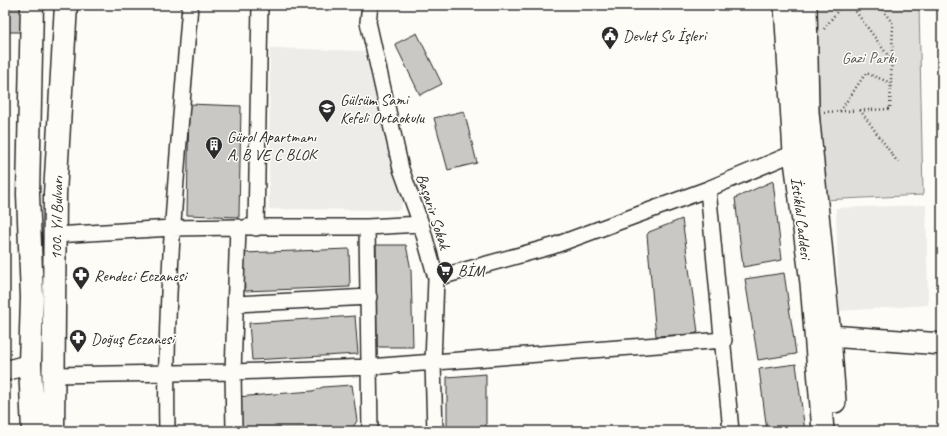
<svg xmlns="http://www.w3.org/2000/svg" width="947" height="436" font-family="Caveat,sans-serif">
<rect width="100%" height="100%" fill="#fdfcf7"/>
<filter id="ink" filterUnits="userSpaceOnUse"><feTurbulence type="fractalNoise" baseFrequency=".025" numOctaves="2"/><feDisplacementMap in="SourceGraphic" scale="8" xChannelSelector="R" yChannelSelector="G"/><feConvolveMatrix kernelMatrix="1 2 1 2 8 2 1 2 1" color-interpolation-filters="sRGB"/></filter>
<g filter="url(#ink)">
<!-- built -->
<path fill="#edece8" d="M 270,48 L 364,51 L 404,195 L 400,210 L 269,209 Z
M 926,205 L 928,305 L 839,311 L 836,208 Z"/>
<!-- green -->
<path fill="#dfdeda" stroke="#858482" d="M 816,5 L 919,5 L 923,195 L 823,200 Z"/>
<!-- building -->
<path fill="#c9c8c4" stroke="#2b2b2b" d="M 5,5 L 33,5 L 33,32 L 5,32 Z
M 417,33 L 442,84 L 420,95 L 395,44 Z
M 189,104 L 241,106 L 239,217 L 187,215 Z
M 464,111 L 477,163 L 448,170 L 434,118 Z
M 773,181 L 782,260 L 743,267 L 735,198 Z
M 682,219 L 698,332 L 694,334 L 656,336 L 647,235 L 649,232 Z
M 376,245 L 406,245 L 411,270 L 413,347 L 377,347 Z
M 349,249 L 350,287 L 245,291 L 243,253 Z
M 784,273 L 796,354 L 758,360 L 745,279 Z
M 355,316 L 358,354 L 252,360 L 249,323 Z
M 796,364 L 805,431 L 767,431 L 759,369 Z
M 486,374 L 486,431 L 447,431 L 447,377 Z
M 352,385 L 357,421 L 353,427 L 281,431 L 239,431 L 236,397 L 313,391 L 323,387 Z"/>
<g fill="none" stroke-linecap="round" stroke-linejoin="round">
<defs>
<path id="minor" d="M 370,5 L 368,22 L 401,169 L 421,224 L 436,278 L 433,363 L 435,431
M 708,189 L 731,431
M 247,227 L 367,227 L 421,224
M 367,227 L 370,431
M 256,228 L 260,5
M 55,235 L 172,228 L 238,227 L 233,372 L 234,431
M 436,278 L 553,246 L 708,189 L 794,153
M 236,304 L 369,297
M 53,375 L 233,372 L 369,367 L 724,340
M 167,431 C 164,289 179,147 190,5"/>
<path id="tertiary" d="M 5,371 L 30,364"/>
<path id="secondary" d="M 785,5 L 794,153 L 811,283 L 823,431
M 806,5 L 808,112 L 830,336 L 835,402
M 830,336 L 942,344"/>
<path id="primary" d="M 32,5 L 28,194 L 32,297 L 30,364 L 33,431
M 53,431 L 55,194 L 66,5"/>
</defs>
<!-- minor casing -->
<use href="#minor" stroke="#2b2b2b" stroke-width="18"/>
<!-- tertiary casing -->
<use href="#tertiary" stroke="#2b2b2b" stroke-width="22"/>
<!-- secondary casing -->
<use href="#secondary" stroke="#2b2b2b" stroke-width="24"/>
<!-- primary casing -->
<use href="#primary" stroke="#2b2b2b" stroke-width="25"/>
<!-- path -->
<path stroke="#2b2b2b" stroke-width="2.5" stroke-dasharray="1 3" stroke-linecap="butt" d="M 851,5 L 892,61
M 824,29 L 842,5
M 860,110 L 899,164
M 840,111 L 866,73 L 891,83
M 824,112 L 890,109 L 893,24 L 879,5"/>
<!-- minor -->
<use href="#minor" stroke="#fdfcf7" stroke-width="15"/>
<!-- tertiary -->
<use href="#tertiary" stroke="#fdfcf7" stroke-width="19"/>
<!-- secondary -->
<use href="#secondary" stroke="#fdfcf7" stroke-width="21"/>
<!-- primary -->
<use href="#primary" stroke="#fdfcf7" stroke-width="22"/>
</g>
</g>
<!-- icons -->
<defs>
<symbol id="civic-pin" viewBox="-11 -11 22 30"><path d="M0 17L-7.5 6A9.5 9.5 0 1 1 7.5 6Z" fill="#2b2b2b" stroke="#fdfcf7"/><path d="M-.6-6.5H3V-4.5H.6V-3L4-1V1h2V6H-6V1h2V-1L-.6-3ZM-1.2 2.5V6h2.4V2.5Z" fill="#fff"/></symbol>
<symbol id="school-pin" viewBox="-11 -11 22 30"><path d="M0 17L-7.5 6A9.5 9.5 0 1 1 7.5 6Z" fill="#2b2b2b" stroke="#fdfcf7"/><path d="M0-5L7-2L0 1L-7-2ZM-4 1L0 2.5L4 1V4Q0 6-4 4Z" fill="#fff"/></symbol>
<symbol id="building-pin" viewBox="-11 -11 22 30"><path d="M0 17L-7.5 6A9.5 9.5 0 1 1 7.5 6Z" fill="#2b2b2b" stroke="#fdfcf7"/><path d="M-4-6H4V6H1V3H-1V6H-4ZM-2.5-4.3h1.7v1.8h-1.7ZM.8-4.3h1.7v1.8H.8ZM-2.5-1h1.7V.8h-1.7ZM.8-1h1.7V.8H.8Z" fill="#fff"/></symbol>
<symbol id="supermarket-pin" viewBox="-11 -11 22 30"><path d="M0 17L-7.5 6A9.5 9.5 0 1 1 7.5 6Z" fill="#2b2b2b" stroke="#fdfcf7"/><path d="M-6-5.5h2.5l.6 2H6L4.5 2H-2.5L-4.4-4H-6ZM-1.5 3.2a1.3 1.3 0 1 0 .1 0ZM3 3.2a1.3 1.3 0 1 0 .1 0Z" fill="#fff"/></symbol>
<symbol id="pharmacy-pin" viewBox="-11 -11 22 30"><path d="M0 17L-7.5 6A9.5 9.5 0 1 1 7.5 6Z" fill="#2b2b2b" stroke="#fdfcf7"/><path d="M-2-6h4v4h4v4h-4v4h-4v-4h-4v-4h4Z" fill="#fff"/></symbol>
</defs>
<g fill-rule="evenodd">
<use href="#civic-pin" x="600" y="25" width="20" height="27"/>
<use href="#school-pin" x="317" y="98" width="20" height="27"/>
<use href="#building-pin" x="204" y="135" width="20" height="27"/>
<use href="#supermarket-pin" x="435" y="260" width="20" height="27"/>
<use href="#pharmacy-pin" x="71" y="265" width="20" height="27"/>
<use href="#pharmacy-pin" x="68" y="328" width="20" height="27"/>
</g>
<g text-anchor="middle" stroke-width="3" stroke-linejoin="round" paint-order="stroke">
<!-- poi labels -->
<g font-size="16" fill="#2b2b2b" stroke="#fdfcf7" text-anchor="start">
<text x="623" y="41">Devlet Su İşleri</text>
<text x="340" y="105">Gülsüm Sami<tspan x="340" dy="18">Kefeli Ortaokulu</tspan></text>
<text x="227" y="142">Gürol Apartmanı<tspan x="227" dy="18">A, B VE C BLOK</tspan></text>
<text x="458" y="276">BİM</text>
<text x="94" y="281">Rendeci Eczanesi</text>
<text x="91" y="344">Doğuş Eczanesi</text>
</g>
<!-- park labels -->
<g font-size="16" fill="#585857" stroke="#fdfcf7">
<text x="869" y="63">Gazi Parkı</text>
</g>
<!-- street labels -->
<g font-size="16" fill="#2b2b2b" stroke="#fdfcf7">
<text transform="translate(434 211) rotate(72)" y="6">Başarir Sokak</text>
<text transform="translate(56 218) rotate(-89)" y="6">100. Yıl Bulvarı</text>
<text transform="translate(802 218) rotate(83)" y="6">İstiklal Caddesi</text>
</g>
</g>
<!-- margin -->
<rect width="947" height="436" fill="none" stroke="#fdfcf7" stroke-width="20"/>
<rect x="10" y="10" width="927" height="416" fill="none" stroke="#2b2b2b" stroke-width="1.5" filter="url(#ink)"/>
</svg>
